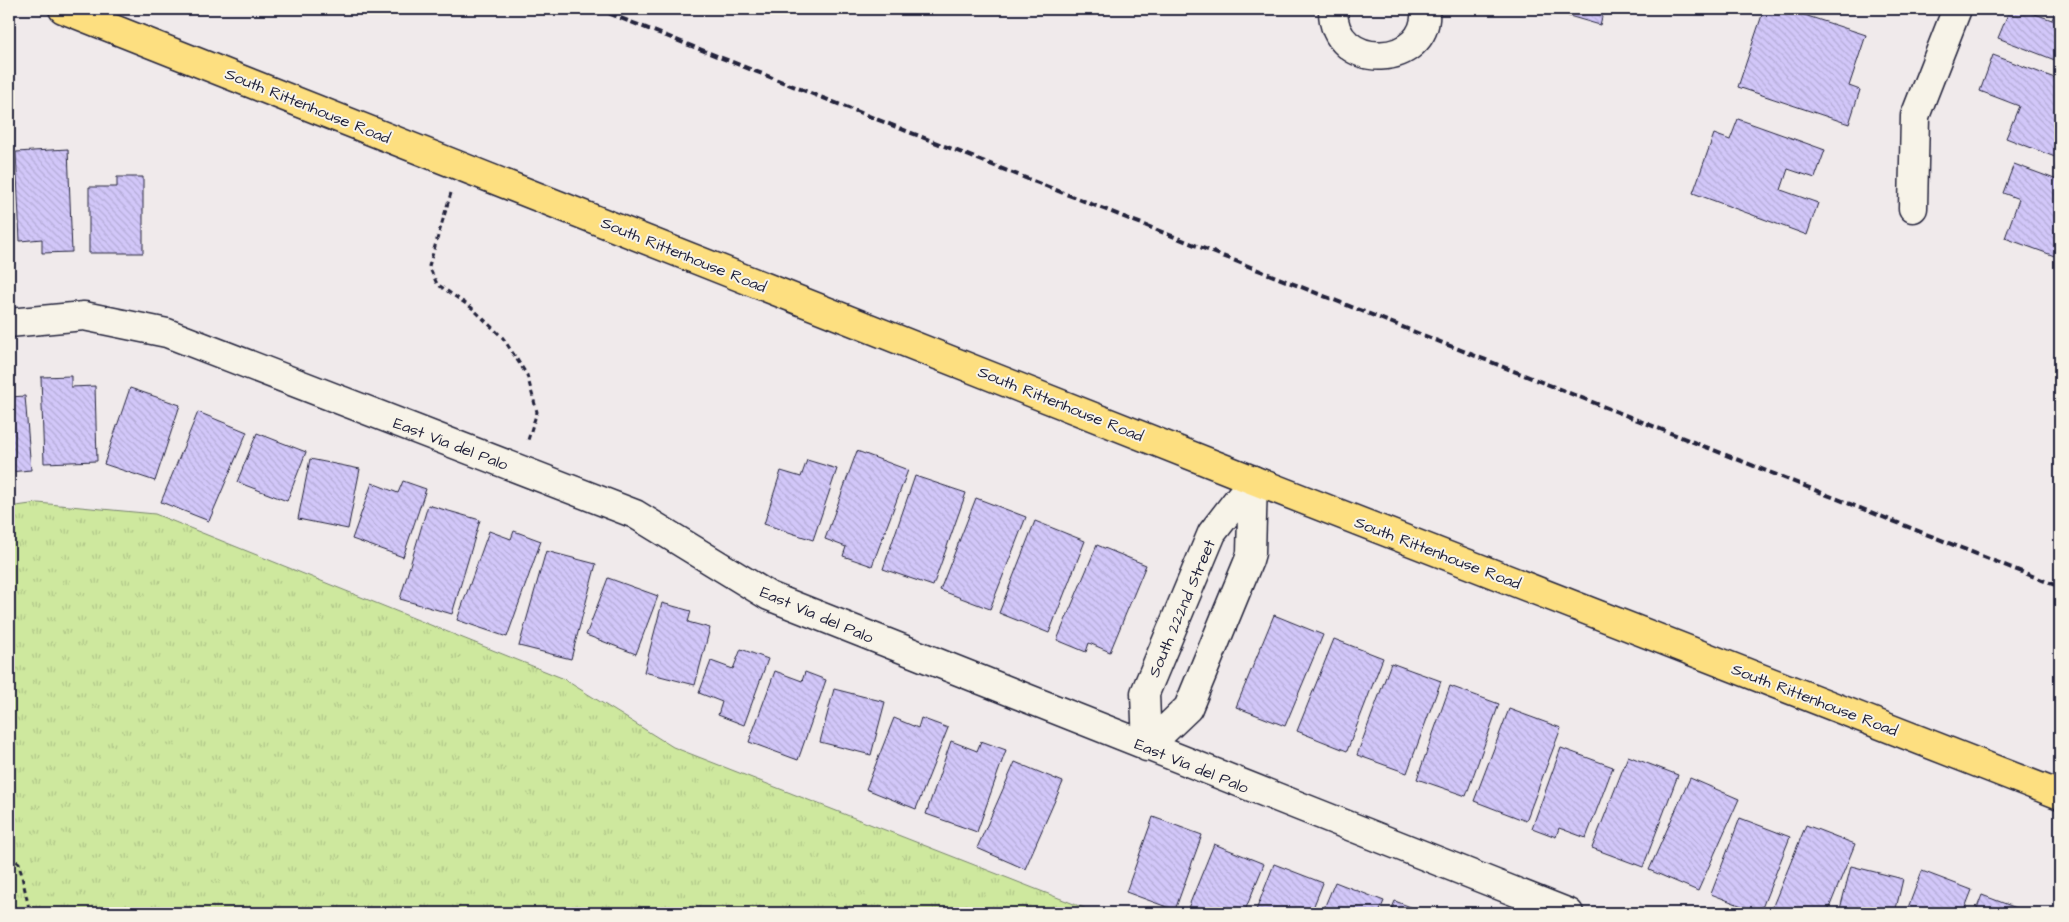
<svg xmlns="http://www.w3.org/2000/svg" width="2069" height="922" font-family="'Architects Daughter',sans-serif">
<defs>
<pattern id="grass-tufts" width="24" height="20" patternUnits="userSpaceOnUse" patternTransform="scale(1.25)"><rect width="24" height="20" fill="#cee89e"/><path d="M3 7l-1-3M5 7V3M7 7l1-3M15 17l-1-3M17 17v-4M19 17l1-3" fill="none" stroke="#b1c789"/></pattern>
<pattern id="building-back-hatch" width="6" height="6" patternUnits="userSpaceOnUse" patternTransform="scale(1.25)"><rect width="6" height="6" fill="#d2c7f9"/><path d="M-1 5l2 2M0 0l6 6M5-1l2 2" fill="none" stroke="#b4abd6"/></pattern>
</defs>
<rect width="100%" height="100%" fill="#f0eaeb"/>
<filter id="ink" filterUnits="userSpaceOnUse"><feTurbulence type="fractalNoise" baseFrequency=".02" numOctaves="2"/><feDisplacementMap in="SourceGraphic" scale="10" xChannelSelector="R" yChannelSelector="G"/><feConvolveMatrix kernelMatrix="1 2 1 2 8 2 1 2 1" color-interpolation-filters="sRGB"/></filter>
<g filter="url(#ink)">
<!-- grass -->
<path fill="url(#grass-tufts)" stroke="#78856c" d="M 38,503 L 155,514 L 562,678 L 673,747 L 1097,913 L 9,913 L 9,507 Z"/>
<!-- building -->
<path fill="url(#building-back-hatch)" stroke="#22223b" d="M 1545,9 L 1604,9 L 1600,25 Z
M 1764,9 L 1786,9 L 1866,35 L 1849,86 L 1860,90 L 1849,124 L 1738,87 Z
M 2010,9 L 2021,9 L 2052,20 L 2056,9 L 2060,9 L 2060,62 L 1998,38 Z
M 1993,55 L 2060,80 L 2060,159 L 2006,138 L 2019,106 L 1980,91 Z
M 1738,119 L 1825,150 L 1815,178 L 1788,169 L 1781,190 L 1818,203 L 1807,235 L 1693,193 L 1714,134 L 1730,140 Z
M 68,149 L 72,252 L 42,253 L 42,239 L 20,241 L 16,152 Z
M 2014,164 L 2060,181 L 2060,258 L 2005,238 L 2019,199 L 2003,193 Z
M 117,177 L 143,177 L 143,253 L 89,253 L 89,187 L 117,187 Z
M 71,376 L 71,387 L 95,386 L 97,461 L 44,463 L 41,377 Z
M 130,388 L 180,405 L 155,481 L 104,464 Z
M 25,396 L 31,470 L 9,472 L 9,397 Z
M 198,412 L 247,432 L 209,521 L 161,502 Z
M 257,433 L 306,452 L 287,501 L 237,482 Z
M 857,451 L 908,470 L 872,566 L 843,556 L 846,547 L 825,539 Z
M 310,459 L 360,469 L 348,529 L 298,519 Z
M 807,460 L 837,469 L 813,540 L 764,524 L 781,471 L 801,477 Z
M 915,476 L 966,493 L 933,586 L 883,569 Z
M 403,481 L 426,489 L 403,557 L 352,539 L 372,483 L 398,493 Z
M 976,498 L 1026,517 L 990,609 L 940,590 Z
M 428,505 L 480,520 L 452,614 L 400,599 Z
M 1035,521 L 1085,541 L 1049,633 L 999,613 Z
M 489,531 L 511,539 L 514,531 L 541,541 L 507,637 L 457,620 Z
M 1097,545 L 1146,565 L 1110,652 L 1089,643 L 1086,652 L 1057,640 Z
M 546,551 L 596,564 L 571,659 L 519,646 Z
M 608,578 L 658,596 L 636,654 L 586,635 Z
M 662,603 L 691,611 L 688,622 L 710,628 L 695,685 L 644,672 Z
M 1274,615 L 1323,635 L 1285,726 L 1236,707 Z
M 1334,639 L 1383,658 L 1347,751 L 1297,731 Z
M 741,649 L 768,659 L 744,725 L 718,715 L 722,702 L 699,693 L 711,661 L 733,669 Z
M 1391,663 L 1441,681 L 1407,773 L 1357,755 Z
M 775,671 L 802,681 L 805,672 L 826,680 L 798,760 L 749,742 Z
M 1450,686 L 1499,704 L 1466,796 L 1417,779 Z
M 834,689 L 885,702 L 871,755 L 820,742 Z
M 1509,709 L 1561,728 L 1526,821 L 1474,801 Z
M 894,718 L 918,728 L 921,718 L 948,728 L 916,809 L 866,789 Z
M 951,741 L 977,751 L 981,741 L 1006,750 L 977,832 L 926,814 Z
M 1561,748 L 1613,767 L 1586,838 L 1559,828 L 1556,837 L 1532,828 Z
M 1628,756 L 1678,775 L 1643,867 L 1592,848 Z
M 1015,762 L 1063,782 L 1025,869 L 977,848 Z
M 1690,778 L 1739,799 L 1698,891 L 1649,870 Z
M 1153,817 L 1202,835 L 1175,910 L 1126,892 Z
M 1740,818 L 1790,837 L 1760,913 L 1711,894 Z
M 1806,825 L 1855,844 L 1827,913 L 1770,913 Z
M 1214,844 L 1264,864 L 1244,913 L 1186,913 Z
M 1274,864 L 1323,883 L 1311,913 L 1255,913 Z
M 1851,866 L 1903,879 L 1895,913 L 1839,913 Z
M 1922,871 L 1972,890 L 1963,913 L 1906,913 Z
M 1335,882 L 1384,901 L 1379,913 L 1322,913 Z
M 1982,895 L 2030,913 L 1975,913 Z
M 1395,901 L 1421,911 L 1420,913 L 1390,913 Z"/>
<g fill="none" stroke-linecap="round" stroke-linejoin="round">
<defs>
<path id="minor" d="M 1333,9 C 1332,74 1431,68 1425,9
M 1913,208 L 1915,116 L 1957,9
M 9,323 L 84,316 L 167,333 L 635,514 L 769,596 L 1569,913
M 1147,747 L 1188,708 L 1249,560 L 1251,553 L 1253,480
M 1147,747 L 1145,693 L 1212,533 L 1253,480"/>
<path id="major" d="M 63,9 L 1253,480 L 2060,795"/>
</defs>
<!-- minor casing -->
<use href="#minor" stroke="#22223b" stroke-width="31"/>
<!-- major casing -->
<use href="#major" stroke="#22223b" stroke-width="31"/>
<!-- path -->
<path stroke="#22223b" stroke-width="3" stroke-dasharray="5 4" stroke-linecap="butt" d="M 451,193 L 429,266 L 437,284 L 472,308 L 503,338 L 527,375 L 537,412 L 528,440
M 9,856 L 19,863 L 30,913"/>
<!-- minor -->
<use href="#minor" stroke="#f7f3e8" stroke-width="28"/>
<!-- major -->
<use href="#major" stroke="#fddf80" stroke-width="28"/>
<!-- rail -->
<path stroke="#22223b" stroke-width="4" stroke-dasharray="8 4" stroke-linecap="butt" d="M 598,9 L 2060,587"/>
</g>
</g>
<g text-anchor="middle" stroke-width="4" stroke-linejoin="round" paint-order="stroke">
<!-- street labels -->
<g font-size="16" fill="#22223b" stroke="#f7f3e8">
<text transform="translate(308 105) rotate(22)" y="6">South Rittenhouse Road</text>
<text transform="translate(684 254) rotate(22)" y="6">South Rittenhouse Road</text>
<text transform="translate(1061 403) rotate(22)" y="6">South Rittenhouse Road</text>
<text transform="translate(451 443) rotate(21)" y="6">East Via del Palo</text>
<text transform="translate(1438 552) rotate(21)" y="6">South Rittenhouse Road</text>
<text transform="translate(1181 608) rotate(-67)" y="6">South 222nd Street</text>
<text transform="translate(817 614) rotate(23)" y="6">East Via del Palo</text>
<text transform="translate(1815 699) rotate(21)" y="6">South Rittenhouse Road</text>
<text transform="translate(1192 765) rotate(22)" y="6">East Via del Palo</text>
</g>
</g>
<!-- margin -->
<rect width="2069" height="922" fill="none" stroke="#f7f3e8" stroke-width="30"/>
<rect x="15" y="15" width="2039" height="892" fill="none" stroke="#22223b" stroke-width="2" filter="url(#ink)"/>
</svg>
